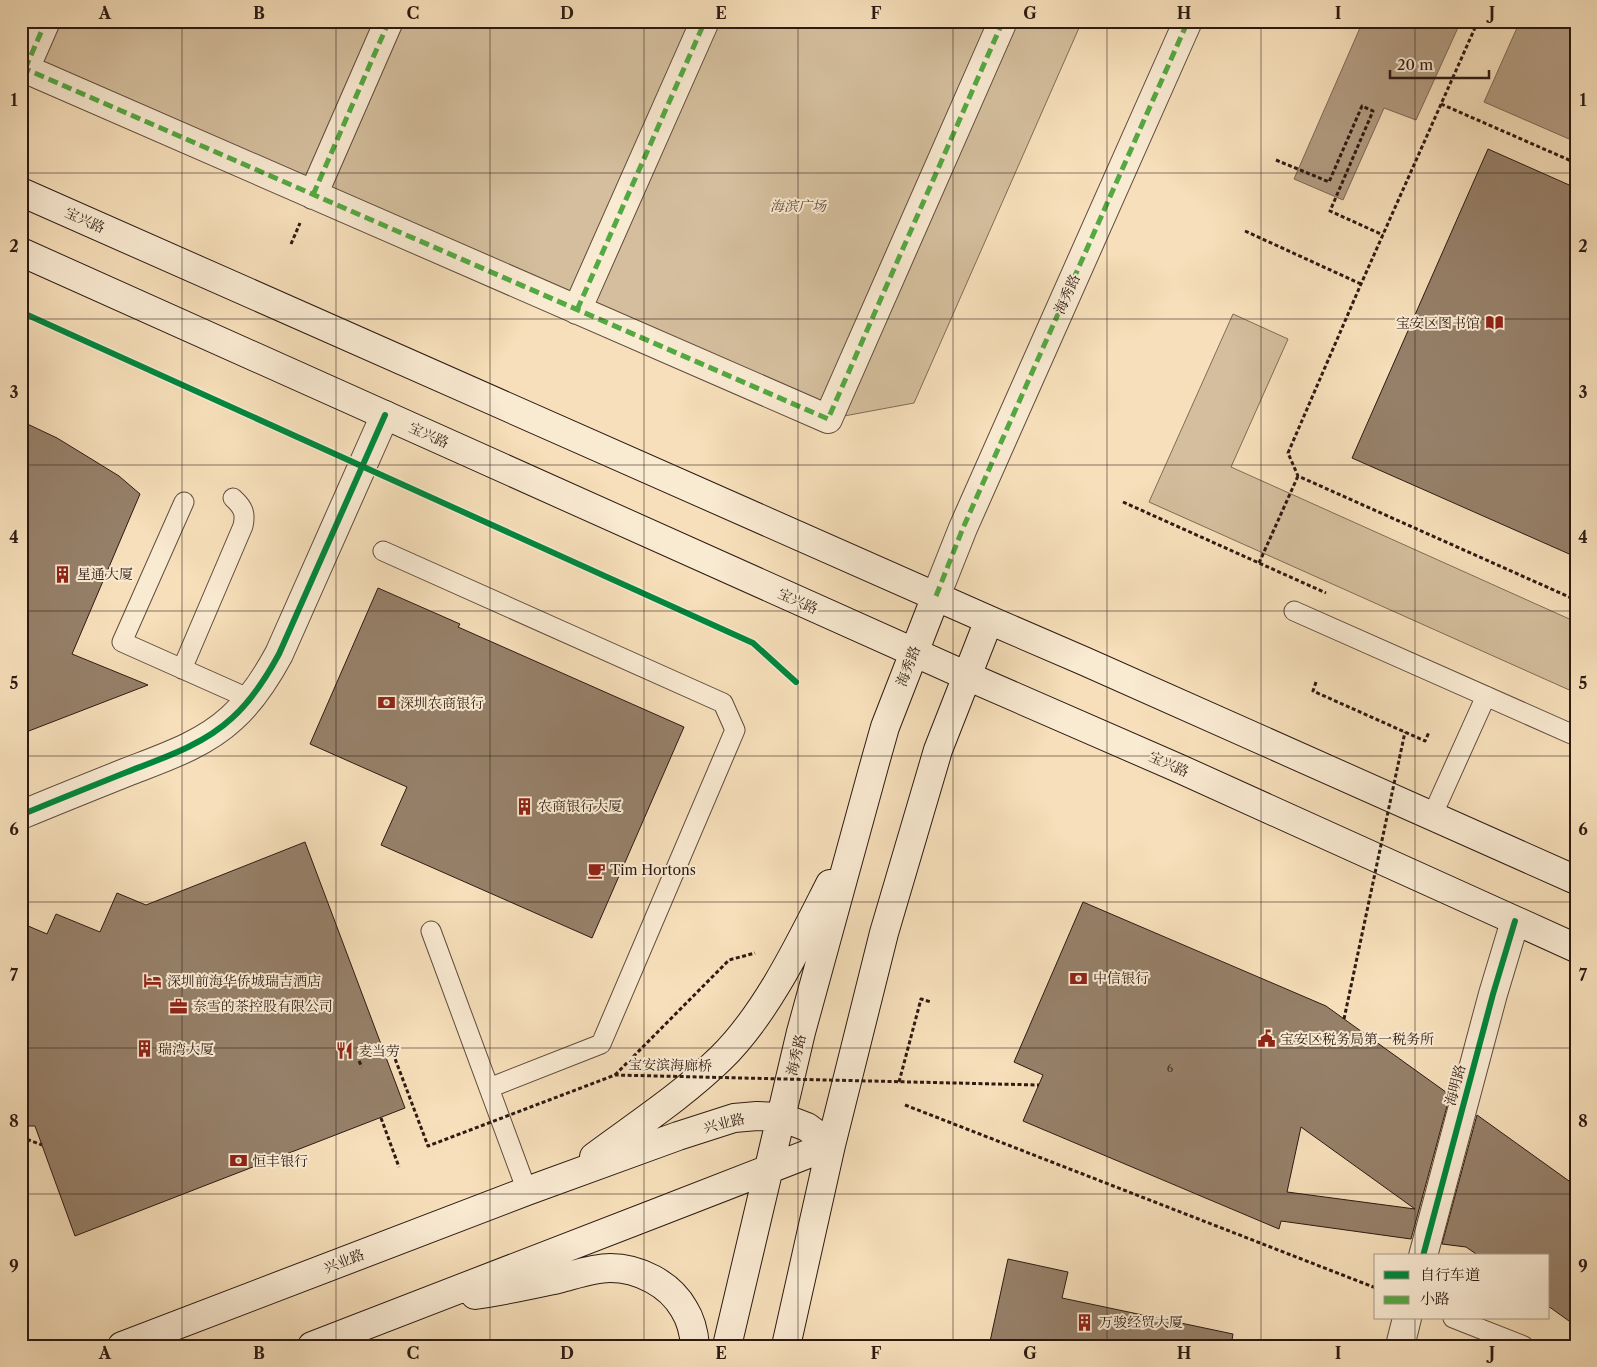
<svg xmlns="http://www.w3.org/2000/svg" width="1597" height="1367" font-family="'Libre Caslon Text','Noto Serif SC',serif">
<rect width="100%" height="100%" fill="#f6dfba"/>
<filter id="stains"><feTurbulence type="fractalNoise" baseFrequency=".004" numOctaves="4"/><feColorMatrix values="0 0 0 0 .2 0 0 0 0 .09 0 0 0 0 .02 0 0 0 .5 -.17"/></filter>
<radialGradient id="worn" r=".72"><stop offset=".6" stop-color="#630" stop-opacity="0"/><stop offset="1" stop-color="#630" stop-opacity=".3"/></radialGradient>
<!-- green -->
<path fill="#d4be9d" stroke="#806c58" d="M 21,21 L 1082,21 L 914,403 L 828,419 L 21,67 Z
M 1233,314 L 1288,339 L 1231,467 L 1576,622 L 1576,693 L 1149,502 Z"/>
<!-- water -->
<path fill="#b29c81" stroke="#7d6855" d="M 1363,21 L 1461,21 L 1416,120 L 1384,108 L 1343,200 L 1294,179 Z
M 1520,21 L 1576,21 L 1576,142 L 1484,102 Z"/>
<!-- building -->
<path fill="#968069" stroke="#2d1a12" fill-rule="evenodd" d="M 1488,149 L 1576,188 L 1576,557 L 1352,458 Z
M 21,421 L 57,438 L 93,460 L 119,476 L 140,494 L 72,654 L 148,685 L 21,734 Z
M 378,588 L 460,624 L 458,627 L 684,727 L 592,938 L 381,845 L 407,787 L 310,744 Z
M 305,842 L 405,1108 L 75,1236 L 35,1126 L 21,1126 L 21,923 L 47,934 L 56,914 L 100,932 L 117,893 L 146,905 Z
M 1083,902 L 1326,1006 L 1450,1095 L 1411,1239 L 1281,1221 L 1279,1229 L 1023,1121 L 1043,1075 L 1014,1062 ZM 1301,1127 L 1415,1209 L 1287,1192 Z
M 1477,1115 L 1576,1186 L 1576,1326 L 1548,1306 L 1548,1256 L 1479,1256 L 1466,1247 L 1442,1244 Z
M 1008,1259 L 1068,1272 L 1062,1298 L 1233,1334 L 1231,1346 L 989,1346 Z"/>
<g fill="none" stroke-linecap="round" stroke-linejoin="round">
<defs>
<path id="lane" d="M 184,502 L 122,642 L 250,699
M 383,551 L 723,703 L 735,730 L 601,1044 L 489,1088
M 1294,611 L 1576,736
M 182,669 L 243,526 C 246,513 243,507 233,498
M 1432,816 L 1486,696
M 431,931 L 527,1191
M 1453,1318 L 1524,1346"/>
<path id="street" d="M 21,67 L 828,419 L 1003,21
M 25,69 L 46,21
M 313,195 L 389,21
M 577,310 L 705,21
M 936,596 L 963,528 L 1188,21
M 21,815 C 57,800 92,786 127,772 C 163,758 203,745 232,718 C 252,700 266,678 279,654 L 385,415
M 1423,1256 L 1493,994 L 1515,921
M 1400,1346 L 1407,1318"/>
<path id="secondary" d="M 21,192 L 989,620 L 1084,661 L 1576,880
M 21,252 L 967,676 L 1178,768 L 1576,948
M 594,1157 C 637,1125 683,1095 721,1058 C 767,1013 801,941 830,884
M 475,1295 C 503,1291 530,1285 558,1279 C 574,1275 593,1268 610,1268 C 639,1268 670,1284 684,1309 C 691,1320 694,1333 695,1346
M 122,1346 L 527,1191 L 678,1136 L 734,1118 L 757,1116 L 781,1117 L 807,1127 L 831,1145
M 312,1346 C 485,1280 658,1212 831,1145
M 727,1346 L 801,1032 L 874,766 L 885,727 L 936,596
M 786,1346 L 831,1145 L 884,933 L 938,750 L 989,620"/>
</defs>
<!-- lane casing -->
<use href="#lane" stroke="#5f4b3c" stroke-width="21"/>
<!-- street casing -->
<use href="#street" stroke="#5f4b3c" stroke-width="30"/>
<!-- secondary casing -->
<use href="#secondary" stroke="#2d1a12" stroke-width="30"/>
<!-- path -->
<path stroke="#2d1a12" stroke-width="3" stroke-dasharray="4 2.5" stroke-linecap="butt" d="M 1478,21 L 1361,284 L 1288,453 L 1298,476 L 1576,600
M 1441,104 L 1576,163
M 1276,160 L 1329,182 L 1362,106 L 1373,111 L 1330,211 L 1383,235
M 1245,231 L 1361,284
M 291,244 L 300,223
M 1123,502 L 1326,593
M 1259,563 L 1298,476
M 1316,682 L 1313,691 L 1425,741 L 1429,732
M 359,1061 L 362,1067
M 615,1075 L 729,960 L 755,953
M 899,1082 L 921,999 L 931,1002
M 905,1105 L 1376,1288
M 381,1118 L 399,1167
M 21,1137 L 42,1145"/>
<!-- lane -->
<use href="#lane" stroke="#f9ead2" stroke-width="19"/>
<!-- street -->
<use href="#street" stroke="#f9ead2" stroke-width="28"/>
<!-- secondary -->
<use href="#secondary" stroke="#f9ead2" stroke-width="28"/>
<!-- path-bridge -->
<path stroke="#2d1a12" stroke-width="3" stroke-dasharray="4 2.5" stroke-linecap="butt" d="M 1344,1019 L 1405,732
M 384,1051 L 391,1048 L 428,1146 L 615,1075 L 1039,1085"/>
<!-- quiet -->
<path stroke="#54a942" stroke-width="5" stroke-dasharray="10 5" stroke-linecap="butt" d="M 21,67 L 828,419 L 1003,21
M 25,69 L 46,21
M 313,195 L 389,21
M 577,310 L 705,21
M 936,596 L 963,528 L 1188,21"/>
<defs>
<path id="cycleway" d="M 21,312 L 753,643 L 796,682
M 21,815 C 57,800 92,786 127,772 C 163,758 203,745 232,718 C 252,700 266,678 279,654 L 385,415
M 1423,1256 L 1493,994 L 1515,921"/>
</defs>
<!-- cycleway casing -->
<use href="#cycleway" stroke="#f9ead2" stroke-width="9"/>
<!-- cycleway -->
<use href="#cycleway" stroke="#00873e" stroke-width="6"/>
</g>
<!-- grid -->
<path fill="none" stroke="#2d1a12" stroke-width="1" stroke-opacity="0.55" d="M 182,21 L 182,1346M 336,21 L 336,1346M 490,21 L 490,1346M 644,21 L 644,1346M 798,21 L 798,1346M 953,21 L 953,1346M 1107,21 L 1107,1346M 1261,21 L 1261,1346M 1415,21 L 1415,1256M 21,173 L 1576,173M 21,319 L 1576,319M 21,465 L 1576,465M 21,611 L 1576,611M 21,756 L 1576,756M 21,902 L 1576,902M 21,1048 L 1576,1048M 21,1194 L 1576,1194M 1415,1318 L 1415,1346"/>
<!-- icons -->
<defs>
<symbol id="library-bare" viewBox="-9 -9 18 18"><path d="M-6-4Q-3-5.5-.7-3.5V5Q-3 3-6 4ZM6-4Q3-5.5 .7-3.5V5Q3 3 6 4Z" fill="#8f2418" stroke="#f9ead2" stroke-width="2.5" paint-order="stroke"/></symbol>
<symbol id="building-bare" viewBox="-9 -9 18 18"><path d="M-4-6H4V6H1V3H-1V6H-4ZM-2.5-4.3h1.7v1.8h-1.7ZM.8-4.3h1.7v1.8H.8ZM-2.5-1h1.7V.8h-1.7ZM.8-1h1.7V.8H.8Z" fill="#8f2418" stroke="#f9ead2" stroke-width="2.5" paint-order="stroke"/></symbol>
<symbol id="bank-bare" viewBox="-9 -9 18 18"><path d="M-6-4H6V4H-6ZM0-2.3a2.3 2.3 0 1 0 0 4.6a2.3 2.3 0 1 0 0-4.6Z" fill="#8f2418" stroke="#f9ead2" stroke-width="2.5" paint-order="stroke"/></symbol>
<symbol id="cafe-bare" viewBox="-9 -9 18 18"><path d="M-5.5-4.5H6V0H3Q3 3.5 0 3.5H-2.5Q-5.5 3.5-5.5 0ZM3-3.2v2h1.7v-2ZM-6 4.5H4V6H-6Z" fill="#8f2418" stroke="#f9ead2" stroke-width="2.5" paint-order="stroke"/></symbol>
<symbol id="hotel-bare" viewBox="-9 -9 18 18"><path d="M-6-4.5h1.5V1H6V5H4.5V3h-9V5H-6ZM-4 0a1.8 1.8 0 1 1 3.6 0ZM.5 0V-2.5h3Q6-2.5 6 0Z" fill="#8f2418" stroke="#f9ead2" stroke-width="2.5" paint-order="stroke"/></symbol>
<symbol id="office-bare" viewBox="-9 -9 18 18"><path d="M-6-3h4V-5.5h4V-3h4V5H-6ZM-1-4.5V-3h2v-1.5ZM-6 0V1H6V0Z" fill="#8f2418" stroke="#f9ead2" stroke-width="2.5" paint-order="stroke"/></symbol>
<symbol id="civic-bare" viewBox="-9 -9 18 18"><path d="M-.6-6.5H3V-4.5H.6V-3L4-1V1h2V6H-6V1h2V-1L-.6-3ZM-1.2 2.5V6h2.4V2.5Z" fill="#8f2418" stroke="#f9ead2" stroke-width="2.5" paint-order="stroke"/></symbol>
<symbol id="restaurant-bare" viewBox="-9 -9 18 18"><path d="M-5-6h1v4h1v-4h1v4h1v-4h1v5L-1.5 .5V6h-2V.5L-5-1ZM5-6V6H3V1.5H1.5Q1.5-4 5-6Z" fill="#8f2418" stroke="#f9ead2" stroke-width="2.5" paint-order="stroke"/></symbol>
</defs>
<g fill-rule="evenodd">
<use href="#library-bare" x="1482" y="310" width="25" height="25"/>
<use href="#building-bare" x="50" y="562" width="25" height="25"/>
<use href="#bank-bare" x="374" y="690" width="25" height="25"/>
<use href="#building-bare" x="512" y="794" width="25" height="25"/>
<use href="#cafe-bare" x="584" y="858" width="25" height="25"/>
<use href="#bank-bare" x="1066" y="966" width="25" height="25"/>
<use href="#hotel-bare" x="140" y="968" width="25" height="25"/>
<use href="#office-bare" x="166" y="994" width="25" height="25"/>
<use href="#civic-bare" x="1254" y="1026" width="25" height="25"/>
<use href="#building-bare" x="132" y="1036" width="25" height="25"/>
<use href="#restaurant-bare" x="332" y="1038" width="25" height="25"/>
<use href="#bank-bare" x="226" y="1148" width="25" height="25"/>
<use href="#building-bare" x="1072" y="1310" width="25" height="25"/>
</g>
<g text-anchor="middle" stroke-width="4" stroke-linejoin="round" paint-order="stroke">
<!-- number labels -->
<g font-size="11" fill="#473428">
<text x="1170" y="1072">6</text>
</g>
<!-- park labels -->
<g font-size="14" font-style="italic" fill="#5f4b3c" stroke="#f9ead2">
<text x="798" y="211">海滨广场</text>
</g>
<!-- street labels -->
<g font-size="14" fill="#2d1a12" stroke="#f9ead2">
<text transform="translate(85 220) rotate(24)" y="5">宝兴路</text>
<text transform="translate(1067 294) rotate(-66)" y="5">海秀路</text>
<text transform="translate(429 435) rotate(24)" y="5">宝兴路</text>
<text transform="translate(798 601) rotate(24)" y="5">宝兴路</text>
<text transform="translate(908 666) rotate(-69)" y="5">海秀路</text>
<text transform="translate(1169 764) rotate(24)" y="5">宝兴路</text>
<text transform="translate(796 1055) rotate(-77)" y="5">海秀路</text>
<text transform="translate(670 1065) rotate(1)" y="5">宝安滨海廊桥</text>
<text transform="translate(1455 1085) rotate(-75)" y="5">海明路</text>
<text transform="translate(724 1123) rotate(-14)" y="5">兴业路</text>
<text transform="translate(344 1261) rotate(-21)" y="5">兴业路</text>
</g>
<!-- poi labels -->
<g font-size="14" fill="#2d1a12" stroke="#f9ead2" text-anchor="start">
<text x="1480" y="328" text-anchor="end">宝安区图书馆</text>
<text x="77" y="579">星通大厦</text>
<text x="400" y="708">深圳农商银行</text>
<text x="538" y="811">农商银行大厦</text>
<text x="610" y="875">Tim Hortons</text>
<text x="1093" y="983">中信银行</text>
<text x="167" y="986">深圳前海华侨城瑞吉酒店</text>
<text x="193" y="1011">奈雪的茶控股有限公司</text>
<text x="1280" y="1044">宝安区税务局第一税务所</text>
<text x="158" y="1054">瑞湾大厦</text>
<text x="358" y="1056">麦当劳</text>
<text x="252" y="1166">恒丰银行</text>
<text x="1099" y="1327">万骏经贸大厦</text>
</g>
</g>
<!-- margin -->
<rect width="1597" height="1367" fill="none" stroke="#f6dfba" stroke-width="55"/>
<!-- legend -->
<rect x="1374" y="1254" width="175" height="65" fill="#f9ead2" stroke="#a79785"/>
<rect x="1384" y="1271" width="25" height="8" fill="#00873e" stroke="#a79785"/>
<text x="1420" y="1280" font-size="15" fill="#2d1a12">自行车道</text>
<rect x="1384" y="1296" width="25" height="8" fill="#54a942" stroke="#a79785"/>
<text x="1420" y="1304" font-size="15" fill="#2d1a12">小路</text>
<!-- scale -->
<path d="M1390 70v8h99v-8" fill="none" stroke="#2d1a12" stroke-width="2.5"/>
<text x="1397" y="70" font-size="15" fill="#2d1a12" stroke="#f9ead2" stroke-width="4" paint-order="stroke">20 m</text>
<rect x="28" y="28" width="1542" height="1312" fill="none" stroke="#2d1a12" stroke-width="2"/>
<g font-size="16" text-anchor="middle" font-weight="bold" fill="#2d1a12">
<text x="105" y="19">A</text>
<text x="259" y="19">B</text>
<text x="413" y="19">C</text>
<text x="567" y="19">D</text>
<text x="721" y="19">E</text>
<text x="876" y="19">F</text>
<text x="1030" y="19">G</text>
<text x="1184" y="19">H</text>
<text x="1338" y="19">I</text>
<text x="1492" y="19">J</text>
<text x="14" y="106">1</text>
<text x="1583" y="106">1</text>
<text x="14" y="252">2</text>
<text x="1583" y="252">2</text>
<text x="14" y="398">3</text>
<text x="1583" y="398">3</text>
<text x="14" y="543">4</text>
<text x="1583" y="543">4</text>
<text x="14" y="689">5</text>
<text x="1583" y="689">5</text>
<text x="14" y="835">6</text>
<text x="1583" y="835">6</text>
<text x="14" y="981">7</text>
<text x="1583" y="981">7</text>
<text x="14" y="1127">8</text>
<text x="1583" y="1127">8</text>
<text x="14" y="1272">9</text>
<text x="1583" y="1272">9</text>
<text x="105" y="1359">A</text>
<text x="259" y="1359">B</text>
<text x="413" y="1359">C</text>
<text x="567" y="1359">D</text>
<text x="721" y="1359">E</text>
<text x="876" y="1359">F</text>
<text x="1030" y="1359">G</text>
<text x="1184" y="1359">H</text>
<text x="1338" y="1359">I</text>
<text x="1492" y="1359">J</text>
</g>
<rect width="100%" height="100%" filter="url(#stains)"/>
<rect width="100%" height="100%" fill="url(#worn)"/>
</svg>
